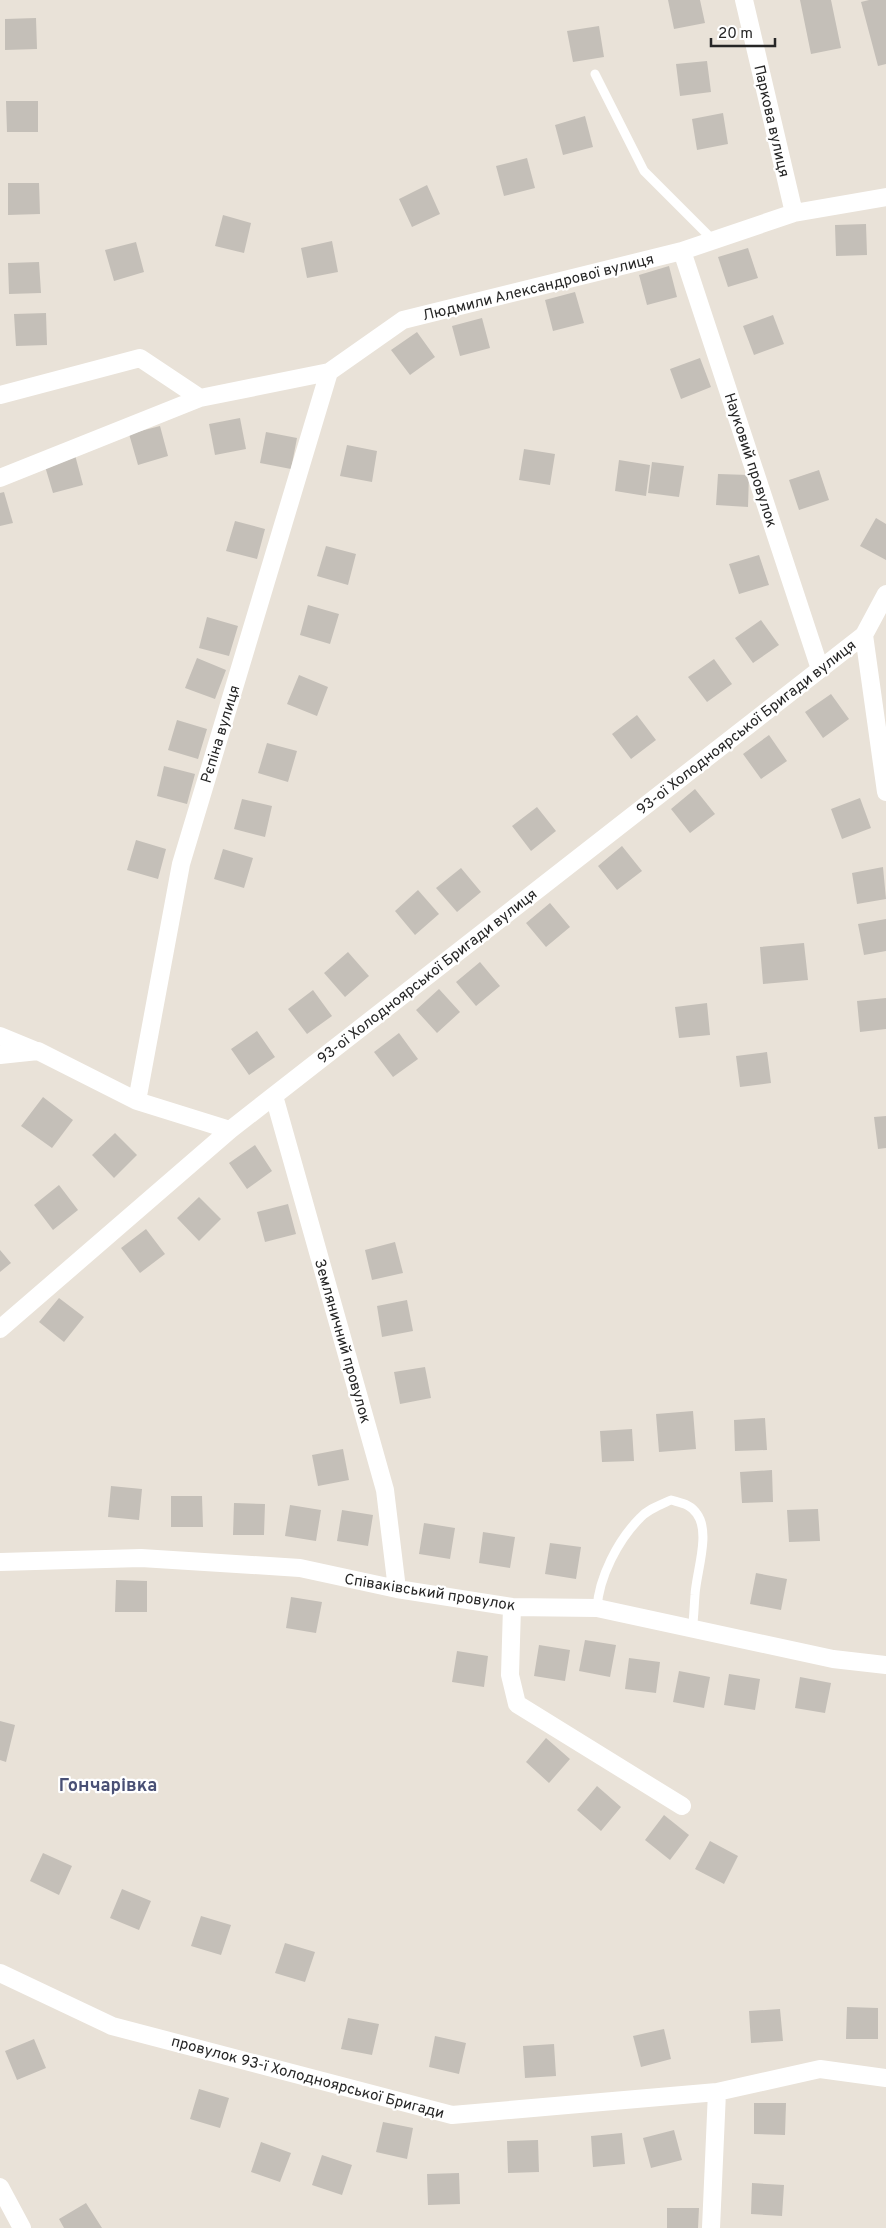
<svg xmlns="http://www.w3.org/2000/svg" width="886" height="2228" font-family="Overpass,sans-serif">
<rect width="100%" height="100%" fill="#e9e2d8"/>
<!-- building -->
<path fill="#c4bfb8" d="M 668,0 L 700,0 L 705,23 L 674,29 Z
M 800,0 L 831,0 L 841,48 L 811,54 Z
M 869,0 L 886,0 L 886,64 L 878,66 L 861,2 Z
M 36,18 L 37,49 L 5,50 L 5,19 Z
M 599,26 L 604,57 L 573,62 L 567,31 Z
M 707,61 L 711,92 L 680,96 L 676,64 Z
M 6,101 L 38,101 L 38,132 L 7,132 Z
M 723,113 L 728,144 L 697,150 L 692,119 Z
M 585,116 L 593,147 L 563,155 L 555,125 Z
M 527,158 L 535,188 L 504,196 L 496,166 Z
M 8,183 L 39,183 L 40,214 L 8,215 Z
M 427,185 L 440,214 L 412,227 L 399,199 Z
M 223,215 L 251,223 L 244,253 L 215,246 Z
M 866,224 L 867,255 L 836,256 L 835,225 Z
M 332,241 L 338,272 L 307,278 L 301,248 Z
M 136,242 L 144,272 L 114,281 L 105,250 Z
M 748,248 L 758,278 L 728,287 L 718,257 Z
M 39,262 L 41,293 L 9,294 L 8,263 Z
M 669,266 L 677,297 L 647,305 L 639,275 Z
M 575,292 L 584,323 L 553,331 L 545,300 Z
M 46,313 L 47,345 L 16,346 L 14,314 Z
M 773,315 L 784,344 L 754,355 L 743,326 Z
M 482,318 L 490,348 L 460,356 L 452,326 Z
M 417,332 L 435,357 L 410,375 L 391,350 Z
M 700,358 L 711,387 L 681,399 L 670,369 Z
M 240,418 L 246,449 L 215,455 L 209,424 Z
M 160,426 L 168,456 L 138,465 L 129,434 Z
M 266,432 L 297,438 L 291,469 L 260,463 Z
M 347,445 L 377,451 L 372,482 L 340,476 Z
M 524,449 L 555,454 L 550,485 L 519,480 Z
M 75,455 L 83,485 L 53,493 L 44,463 Z
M 619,460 L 650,465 L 646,496 L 615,491 Z
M 652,462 L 684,466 L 679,497 L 648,493 Z
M 819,470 L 829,500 L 799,510 L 789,480 Z
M 718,474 L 749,475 L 748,507 L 716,505 Z
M 4,492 L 13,523 L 0,526 L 0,493 Z
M 876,518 L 886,524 L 886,560 L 860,546 Z
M 235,521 L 265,529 L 257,559 L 226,551 Z
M 326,546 L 356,554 L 348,585 L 317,576 Z
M 759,555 L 769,585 L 739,594 L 729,564 Z
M 308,605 L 339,614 L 330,644 L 300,635 Z
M 207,617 L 238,626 L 229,656 L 199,648 Z
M 761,620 L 779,645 L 753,663 L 735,638 Z
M 197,658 L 226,670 L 215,699 L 185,688 Z
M 714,659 L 732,684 L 707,702 L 688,677 Z
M 299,675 L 328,687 L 317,716 L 287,704 Z
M 831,694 L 849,719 L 823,738 L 805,712 Z
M 637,715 L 656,740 L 631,759 L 612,734 Z
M 177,720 L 207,729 L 198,759 L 168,750 Z
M 769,735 L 787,761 L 761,779 L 743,754 Z
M 267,743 L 297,751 L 288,782 L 258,773 Z
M 164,766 L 195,774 L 187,804 L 157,796 Z
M 695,789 L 715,814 L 690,833 L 671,809 Z
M 860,798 L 871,828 L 842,839 L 831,809 Z
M 242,799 L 272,806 L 265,837 L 234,829 Z
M 537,807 L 556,831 L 531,851 L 512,826 Z
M 136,840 L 166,849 L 158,879 L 127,870 Z
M 622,846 L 642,871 L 617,890 L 598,866 Z
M 223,849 L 253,858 L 244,888 L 214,879 Z
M 883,867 L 886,899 L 857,904 L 852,873 Z
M 461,868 L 481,892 L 457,912 L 436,888 Z
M 418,890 L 439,914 L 415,935 L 395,911 Z
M 550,903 L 570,927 L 546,947 L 526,923 Z
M 886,919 L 886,951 L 864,955 L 858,924 Z
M 804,943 L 808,980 L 763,984 L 760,947 Z
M 348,952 L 369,976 L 345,997 L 324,973 Z
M 480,962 L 500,986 L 476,1006 L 456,982 Z
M 439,989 L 460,1012 L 437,1033 L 416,1010 Z
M 313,990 L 332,1016 L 307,1034 L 288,1009 Z
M 886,998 L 886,1029 L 860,1032 L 857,1001 Z
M 707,1003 L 710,1035 L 679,1038 L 675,1007 Z
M 257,1031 L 275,1057 L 249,1075 L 231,1049 Z
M 399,1033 L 418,1059 L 393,1077 L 374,1052 Z
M 767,1052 L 771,1083 L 740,1087 L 736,1056 Z
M 43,1097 L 73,1120 L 52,1148 L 21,1126 Z
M 886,1116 L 886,1148 L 878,1149 L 874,1117 Z
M 115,1133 L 137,1155 L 114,1178 L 92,1155 Z
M 255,1145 L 272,1171 L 247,1189 L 229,1163 Z
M 59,1185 L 78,1210 L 53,1230 L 34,1205 Z
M 199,1197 L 221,1219 L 199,1241 L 177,1218 Z
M 288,1204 L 296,1234 L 265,1242 L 257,1212 Z
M 146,1229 L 165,1254 L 140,1273 L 121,1248 Z
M 395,1242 L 403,1273 L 372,1280 L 365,1250 Z
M 0,1250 L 11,1263 L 0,1272 Z
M 59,1298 L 84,1317 L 64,1342 L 39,1322 Z
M 407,1300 L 413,1331 L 382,1337 L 377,1306 Z
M 425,1367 L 431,1398 L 400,1404 L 394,1372 Z
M 693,1411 L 696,1449 L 659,1452 L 656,1414 Z
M 765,1418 L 767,1450 L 735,1451 L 734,1420 Z
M 632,1429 L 634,1461 L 602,1462 L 600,1431 Z
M 343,1449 L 349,1480 L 318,1486 L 312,1455 Z
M 772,1470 L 773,1502 L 742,1503 L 740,1472 Z
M 111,1486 L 142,1489 L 139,1520 L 108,1517 Z
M 171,1496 L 202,1496 L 203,1527 L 171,1527 Z
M 234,1503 L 265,1504 L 264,1535 L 233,1535 Z
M 290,1505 L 321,1510 L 316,1541 L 285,1536 Z
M 818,1509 L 820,1541 L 789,1542 L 787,1510 Z
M 342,1510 L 373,1515 L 368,1546 L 337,1541 Z
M 424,1523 L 455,1528 L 450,1559 L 419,1554 Z
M 483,1532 L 515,1537 L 510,1568 L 479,1563 Z
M 550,1543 L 581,1547 L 576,1579 L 545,1574 Z
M 756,1573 L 787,1579 L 781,1610 L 750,1604 Z
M 116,1580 L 147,1581 L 147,1612 L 115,1612 Z
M 291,1597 L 322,1602 L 316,1633 L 286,1628 Z
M 585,1640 L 616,1645 L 610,1677 L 579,1671 Z
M 539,1645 L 570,1650 L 565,1681 L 534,1676 Z
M 457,1651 L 488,1656 L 484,1687 L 452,1682 Z
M 629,1658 L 660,1662 L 656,1693 L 625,1689 Z
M 679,1671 L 710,1677 L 704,1708 L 673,1702 Z
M 729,1674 L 760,1679 L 755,1710 L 724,1705 Z
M 800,1677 L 831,1683 L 825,1713 L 795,1708 Z
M 0,1721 L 15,1725 L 6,1762 L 0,1760 Z
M 546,1738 L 570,1759 L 549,1783 L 526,1762 Z
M 597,1786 L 621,1807 L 601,1831 L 577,1810 Z
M 664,1815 L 689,1835 L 670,1860 L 645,1840 Z
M 710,1841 L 738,1856 L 724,1884 L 695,1869 Z
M 43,1853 L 72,1866 L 59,1895 L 30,1881 Z
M 122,1889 L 151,1901 L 139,1930 L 110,1918 Z
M 201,1916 L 231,1925 L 221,1955 L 191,1946 Z
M 285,1943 L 315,1952 L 305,1982 L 275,1973 Z
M 847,2007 L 878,2008 L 878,2039 L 846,2039 Z
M 780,2009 L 783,2041 L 751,2043 L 749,2011 Z
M 348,2018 L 379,2024 L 372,2055 L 341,2049 Z
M 664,2029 L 671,2059 L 641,2067 L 633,2036 Z
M 435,2036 L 466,2043 L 459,2074 L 429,2067 Z
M 34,2039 L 46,2068 L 17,2080 L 5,2051 Z
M 554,2044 L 556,2076 L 525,2078 L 523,2046 Z
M 199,2089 L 229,2098 L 220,2128 L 190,2119 Z
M 754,2103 L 786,2103 L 785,2135 L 754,2134 Z
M 383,2122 L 413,2128 L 407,2159 L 376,2152 Z
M 674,2130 L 682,2160 L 651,2168 L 643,2138 Z
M 622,2133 L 625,2164 L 593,2167 L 591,2136 Z
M 538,2140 L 539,2172 L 508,2173 L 507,2141 Z
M 261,2142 L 291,2153 L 280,2182 L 251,2172 Z
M 322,2155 L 352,2165 L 342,2195 L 312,2185 Z
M 459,2173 L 460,2204 L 428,2205 L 427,2174 Z
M 752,2183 L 784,2185 L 782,2216 L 751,2214 Z
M 86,2203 L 102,2228 L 64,2228 L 59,2219 Z
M 667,2208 L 699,2208 L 698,2228 L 667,2228 Z"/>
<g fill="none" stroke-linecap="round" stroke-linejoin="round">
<!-- lane -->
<path stroke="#fff" stroke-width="9" d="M 595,74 L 644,171 L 713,240
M 597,1608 C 599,1577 618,1540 640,1518 C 648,1509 660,1505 671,1500 C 681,1503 691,1504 697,1514 C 711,1533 696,1573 695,1595 C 694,1607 694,1618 692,1630"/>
<!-- street -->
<path stroke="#fff" stroke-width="18" d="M 744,0 L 794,213
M 682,251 L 820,669
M 0,395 L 140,358 L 200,398 L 329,372 L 403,320 L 682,251 L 794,213 L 886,197
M 0,478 L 200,398
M 886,594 L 864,635 L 886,792
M 0,1036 L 34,1050
M 0,1055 L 38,1051 L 137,1101 L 230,1130
M 274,1096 L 385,1490 L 397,1589
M 137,1101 L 181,864 L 329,372
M 0,1329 L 230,1130 L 864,635
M 0,1562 L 141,1558 L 300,1568 L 397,1589 L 512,1607 L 597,1608 L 833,1659 L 886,1665
M 512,1607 L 510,1675 L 517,1704 L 682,1806
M 0,1973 L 112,2026 L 452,2115 L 717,2092 L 820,2069 L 886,2078
M 0,2187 L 22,2228
M 711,2228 L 717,2092"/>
</g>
<g text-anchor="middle" stroke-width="4.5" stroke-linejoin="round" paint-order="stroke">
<!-- street labels -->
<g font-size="15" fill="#262626" stroke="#fff">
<text transform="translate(772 121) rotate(77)" y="5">Паркова вулиця</text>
<text transform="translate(538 287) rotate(-14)" y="5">Людмили Александрової вулиця</text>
<text transform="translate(751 460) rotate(72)" y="5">Науковий провулок</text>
<text transform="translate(746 727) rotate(-38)" y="5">93-ої Холодноярської Бригади вулиця</text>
<text transform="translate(220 734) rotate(-73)" y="5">Рєпіна вулиця</text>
<text transform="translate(427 976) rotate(-38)" y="5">93-ої Холодноярської Бригади вулиця</text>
<text transform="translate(343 1341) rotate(74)" y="5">Земляничний провулок</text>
<text transform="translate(430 1592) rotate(9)" y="5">Співаківський провулок</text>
<text transform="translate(308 2077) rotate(15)" y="5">провулок 93-ї Холодноярської Бригади</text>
</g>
<!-- quarter labels -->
<g font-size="18" font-weight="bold" fill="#495075" stroke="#fff">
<text x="108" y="1791">Гончарівка</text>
</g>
</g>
<!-- scale -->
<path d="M711 38v8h64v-8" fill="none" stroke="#262626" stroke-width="2.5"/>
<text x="718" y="38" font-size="15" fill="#262626" stroke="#ffffff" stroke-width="4" paint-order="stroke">20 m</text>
</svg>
